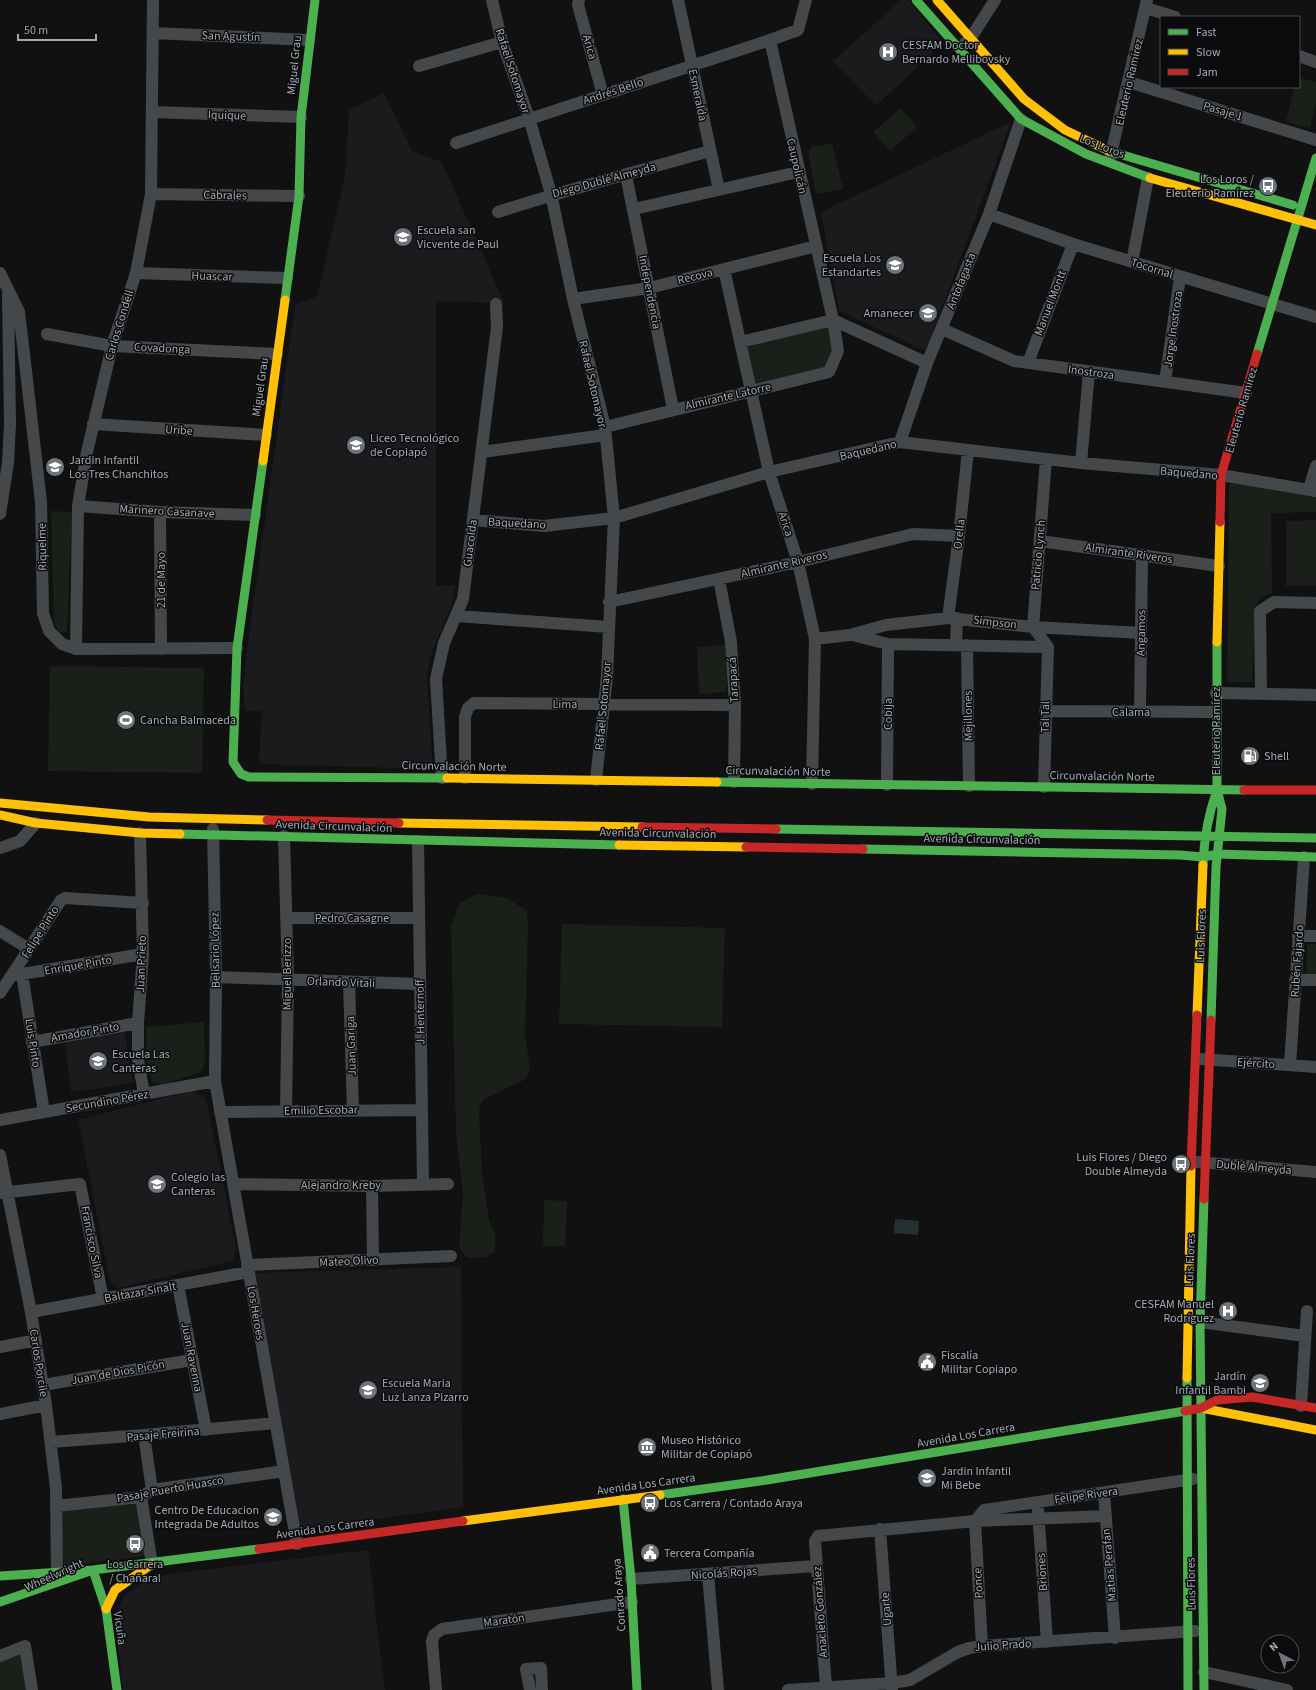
<svg xmlns="http://www.w3.org/2000/svg" width="1316" height="1690" font-family="'Source Sans 3',sans-serif">
<rect width="100%" height="100%" fill="#111"/>
<!-- built -->
<path fill="#1b1b1d" d="M 901,0 L 909,0 L 943,43 L 876,106 L 833,61 Z
M 384,93 L 412,151 L 442,162 L 504,303 L 436,301 L 436,586 L 456,585 L 452,605 L 430,657 L 427,677 L 433,769 L 259,764 L 262,710 L 245,711 L 243,686 L 248,642 L 295,305 L 317,296 L 345,177 L 349,110 Z
M 1011,122 L 926,351 L 839,311 L 821,212 Z
M 124,1028 L 133,1083 L 71,1092 L 65,1040 Z
M 191,1091 L 206,1098 L 236,1248 L 233,1261 L 118,1288 L 110,1281 L 78,1120 Z
M 461,1267 L 463,1507 L 301,1530 L 253,1273 Z
M 368,1550 L 385,1690 L 123,1690 L 115,1619 L 123,1597 L 151,1576 Z"/>
<!-- green -->
<path fill="#1a1f19" d="M 1299,78 L 1316,82 L 1316,103 L 1310,128 L 1286,122 L 1294,87 L 1299,87 Z
M 901,108 L 917,127 L 890,151 L 873,132 Z
M 832,143 L 843,189 L 816,194 L 808,152 L 812,147 Z
M 828,324 L 833,351 L 826,367 L 758,384 L 755,382 L 746,343 Z
M 1229,483 L 1316,495 L 1316,512 L 1271,513 L 1272,593 L 1262,597 L 1256,604 L 1252,682 L 1227,682 Z
M 51,511 L 72,512 L 67,632 L 59,632 L 54,623 Z
M 1316,520 L 1316,586 L 1286,586 L 1286,521 Z
M 725,645 L 727,692 L 699,694 L 697,647 Z
M 50,666 L 204,668 L 202,773 L 48,771 Z
M 477,894 L 507,898 L 527,911 L 528,926 L 525,1036 L 530,1068 L 526,1079 L 484,1099 L 479,1110 L 482,1172 L 489,1220 L 495,1234 L 495,1252 L 485,1257 L 467,1258 L 459,1248 L 463,1194 L 456,1134 L 451,926 L 460,903 Z
M 562,924 L 725,928 L 722,1027 L 559,1024 Z
M 1307,944 L 1316,944 L 1316,976 L 1306,976 Z
M 204,1022 L 205,1063 L 201,1072 L 162,1085 L 152,1082 L 147,1068 L 146,1027 Z
M 544,1200 L 567,1201 L 565,1246 L 543,1246 Z
M 137,1499 L 147,1556 L 64,1566 L 59,1507 Z
M 22,1653 L 29,1690 L 0,1690 L 0,1661 Z"/>
<!-- water -->
<path fill="#243033" d="M 895,1219 L 919,1221 L 918,1235 L 894,1233 Z"/>
<g fill="none" stroke-linecap="round" stroke-linejoin="round">
<!-- street -->
<path stroke="#45484a" stroke-width="12" d="M 492,0 L 502,42 L 529,118 L 551,194 L 573,299 L 605,427 L 614,518 L 607,676 L 596,780
M 579,0 L 578,5 L 603,95
M 678,0 L 719,190
M 1146,8 L 1175,17
M 153,33 L 309,40
M 965,43 L 970,39 L 995,0
M 1299,56 L 1316,62
M 419,66 L 502,42
M 1129,82 L 1316,140
M 152,112 L 301,117
M 456,143 L 770,40
M 1110,158 L 1147,0
M 626,175 L 673,409
M 151,194 L 299,196
M 634,209 L 798,172
M 498,212 C 568,189 639,171 710,151
M 989,214 L 1073,244 L 1316,317
M 1132,262 L 1148,178
M 724,269 L 769,472 L 798,562 L 815,639 L 812,784
M 0,273 L 19,312 L 26,371 L 41,502 L 43,613 L 49,631 L 62,644 L 76,649 L 237,648
M 136,273 L 287,278
M 573,299 L 649,288 L 816,246
M 942,329 L 1014,361 L 1246,393
M 47,334 L 112,346 L 277,354
M 740,342 L 833,320 L 927,363
M 1028,363 L 1073,244
M 1165,382 L 1180,277
M 93,424 L 266,435
M 605,427 L 829,372 L 838,351 L 833,320 L 770,40 L 798,30 L 806,0
M 900,442 L 927,363 L 989,214 L 1021,119
M 482,452 L 605,435
M 1046,459 L 1033,627 L 1048,647
M 1081,463 L 1089,372
M 1309,489 L 1316,466
M 78,506 L 160,512 L 255,515
M 160,512 L 161,649
M 0,514 L 8,463 L 10,424 L 8,294
M 473,520 L 544,526 L 614,518 L 769,472 L 900,442 L 1081,463 L 1221,475 L 1316,491
M 1040,541 L 1219,566
M 719,579 L 731,642 L 735,705 L 734,782
M 609,602 L 798,562 L 913,534 L 959,536
M 457,616 L 608,627
M 948,618 L 959,536 L 968,450
M 852,635 L 888,644 L 1048,647
M 815,639 L 850,635 L 886,625 L 948,618 L 1033,627 L 1141,633
M 956,644 L 957,618
M 967,645 L 969,786
M 76,649 L 78,506 L 87,452 L 112,346 L 136,273 L 151,194 L 153,0
M 1216,693 L 1316,695
M 1261,694 L 1260,611 L 1274,602 L 1316,603
M 1045,711 L 1216,712
M 1140,712 L 1142,555
M 442,778 L 436,679 L 444,643 L 463,599 L 497,327 L 496,304
M 465,778 L 465,717 L 468,708 L 474,703 L 735,705
M 887,785 L 888,644
M 1044,787 L 1048,647
M 213,829 L 216,977 L 215,1081 L 297,1544
M 140,833 L 143,954 L 138,1023 L 138,1059 L 144,1094
M 284,836 L 288,980 L 286,1111
M 418,841 L 423,1184
M 0,848 L 20,841 L 36,823
M 287,918 L 418,918
M 0,931 L 29,949
M 1298,936 L 1316,936
M 22,974 L 44,1112
M 16,975 L 143,954
M 216,977 L 419,984
M 1295,980 L 1316,980
M 349,982 L 353,1110
M 0,993 L 61,900 L 65,898 L 143,903
M 32,1042 L 138,1023
M 1201,1059 L 1316,1067
M 1290,1065 L 1304,857
M 220,1112 L 422,1110
M 0,1120 L 215,1081
M 0,1155 L 31,1312 L 46,1405 L 56,1488 L 57,1574
M 1198,1162 L 1316,1172
M 233,1184 L 372,1186 L 448,1184
M 372,1186 L 373,1260
M 1,1193 L 80,1184 L 103,1299
M 247,1265 L 451,1256
M 178,1285 L 206,1430
M 31,1312 L 248,1272
M 1200,1322 L 1305,1336
M 0,1347 L 36,1340
M 43,1385 L 192,1360
M 1301,1406 L 1307,1311
M 0,1414 L 46,1405
M 144,1435 L 152,1490
M 51,1442 L 144,1435 L 275,1423
M 1104,1493 L 1115,1638
M 141,1497 L 152,1564
M 56,1506 L 141,1497 L 152,1490 L 284,1471
M 1038,1509 L 1047,1642
M 880,1529 L 892,1690
M 708,1574 L 718,1690
M 631,1579 L 816,1566
M 982,1646 L 975,1521 L 984,1510 L 1193,1479
M 0,1656 L 25,1646 L 32,1690
M 1204,1672 L 1287,1690
M 826,1687 L 815,1541 L 818,1536 L 975,1521 L 1106,1516
M 436,1690 L 432,1641 L 434,1635 L 442,1629 L 632,1602
M 530,1690 L 526,1669 L 541,1668 L 542,1690
M 788,1690 L 892,1683 L 910,1680 L 958,1652 L 969,1648 L 982,1646 L 1195,1631"/>
<!-- fast -->
<path stroke="#4caf50" stroke-width="9" d="M 916,0 L 1021,119 L 1086,154 L 1150,178
M 1109,151 L 1293,205
M 285,300 L 299,196 L 301,117 L 315,0
M 1257,354 L 1316,158
M 263,461 L 237,648 L 233,762 L 241,774 L 249,777 L 447,778
M 717,782 L 1244,790
M 776,829 L 1316,838
M 180,834 L 619,845
M 863,849 L 1180,855 L 1203,857 L 1218,854 L 1316,857
M 1203,865 C 1204,838 1208,815 1217,790
M 1211,1020 L 1216,867 L 1222,809 L 1217,790 L 1217,642
M 1187,1378 L 1188,1690
M 660,1495 L 767,1480 L 1185,1411
M 623,1499 L 631,1579 L 637,1690
M 0,1576 L 93,1570 L 106,1609 L 117,1690
M 0,1602 L 93,1570 L 259,1549
M 1204,1690 L 1200,1322 L 1204,1199"/>
<!-- slow -->
<path stroke="#ffc107" stroke-width="9" d="M 937,0 L 1024,99 L 1065,130 L 1109,151
M 1150,178 L 1316,225
M 263,461 L 285,300
M 1217,642 L 1220,522
M 447,778 L 717,782
M 0,803 L 149,817 L 267,820
M 0,815 L 36,823 L 140,833 L 180,834
M 399,823 L 642,827
M 619,845 L 746,847
M 1197,1015 L 1203,865
M 1187,1378 L 1191,1166
M 1201,1408 L 1316,1430
M 463,1521 L 660,1495
M 106,1609 L 115,1590 L 152,1564"/>
<!-- jam -->
<path stroke="#c62828" stroke-width="9" d="M 1220,522 L 1221,475 L 1257,354
M 1244,790 L 1316,790
M 267,820 L 399,823
M 642,827 L 776,829
M 746,847 L 863,849
M 1191,1166 L 1197,1015
M 1204,1199 L 1211,1020
M 1185,1411 L 1201,1408 L 1217,1400 L 1252,1397 L 1316,1408
M 259,1549 L 463,1521"/>
</g>
<!-- icons -->
<defs>
<symbol id="hospital-disc" viewBox="-11 -11 22 22"><circle r="9.5" fill="#6e757a" stroke="#0b0b0d"/><path d="M-5-5h3v3.5h4V-5h3V5h-3V1.5h-4V5h-3Z" fill="#fff"/></symbol>
<symbol id="bus-disc" viewBox="-11 -11 22 22"><circle r="9.5" fill="#6e757a" stroke="#0b0b0d"/><path d="M-5-6H5V4H4V6H2V4H-2V6H-4V4H-5ZM-3.5-4V0h7V-4ZM-3.5 1.2v1.5H-2V1.2ZM2 1.2v1.5H3.5V1.2Z" fill="#fff"/></symbol>
<symbol id="school-disc" viewBox="-11 -11 22 22"><circle r="9.5" fill="#6e757a" stroke="#0b0b0d"/><path d="M0-5L7-2L0 1L-7-2ZM-4 1L0 2.5L4 1V4Q0 6-4 4Z" fill="#fff"/></symbol>
<symbol id="stadium-disc" viewBox="-11 -11 22 22"><circle r="9.5" fill="#6e757a" stroke="#0b0b0d"/><path d="M0-5a6.5 5 0 1 0 0 10a6.5 5 0 1 0 0-10ZM-3.5-1.8h7v3.6h-7Z" fill="#fff"/></symbol>
<symbol id="fuel-disc" viewBox="-11 -11 22 22"><circle r="9.5" fill="#6e757a" stroke="#0b0b0d"/><path d="M-5.5-6h7V0h2V4h1.3V-2.5L3-4.5l.8-.8L6-3V5H2.5V1h-1V6h-7ZM-4.2-4.7v3.2H.2V-4.7Z" fill="#fff"/></symbol>
<symbol id="civic-disc" viewBox="-11 -11 22 22"><circle r="9.5" fill="#6e757a" stroke="#0b0b0d"/><path d="M-.6-6.5H3V-4.5H.6V-3L4-1V1h2V6H-6V1h2V-1L-.6-3ZM-1.2 2.5V6h2.4V2.5Z" fill="#fff"/></symbol>
<symbol id="museum-disc" viewBox="-11 -11 22 22"><circle r="9.5" fill="#6e757a" stroke="#0b0b0d"/><path d="M0-6L6-3V-2H-6V-3ZM-5-1h2V3h-2ZM-1-1h2V3h-2ZM3-1h2V3H3ZM-6 4H6V6H-6Z" fill="#fff"/></symbol>
</defs>
<g fill-rule="evenodd">
<use href="#hospital-disc" x="877" y="41" width="22" height="22"/>
<use href="#bus-disc" x="1257" y="175" width="22" height="22"/>
<use href="#school-disc" x="392" y="226" width="22" height="22"/>
<use href="#school-disc" x="884" y="254" width="22" height="22"/>
<use href="#school-disc" x="917" y="302" width="22" height="22"/>
<use href="#school-disc" x="345" y="434" width="22" height="22"/>
<use href="#school-disc" x="44" y="456" width="22" height="22"/>
<use href="#stadium-disc" x="115" y="709" width="22" height="22"/>
<use href="#fuel-disc" x="1239" y="745" width="22" height="22"/>
<use href="#school-disc" x="87" y="1050" width="22" height="22"/>
<use href="#bus-disc" x="1170" y="1153" width="22" height="22"/>
<use href="#school-disc" x="146" y="1173" width="22" height="22"/>
<use href="#hospital-disc" x="1217" y="1300" width="22" height="22"/>
<use href="#civic-disc" x="916" y="1351" width="22" height="22"/>
<use href="#school-disc" x="1249" y="1372" width="22" height="22"/>
<use href="#school-disc" x="357" y="1379" width="22" height="22"/>
<use href="#museum-disc" x="636" y="1436" width="22" height="22"/>
<use href="#school-disc" x="916" y="1467" width="22" height="22"/>
<use href="#bus-disc" x="639" y="1492" width="22" height="22"/>
<use href="#school-disc" x="262" y="1506" width="22" height="22"/>
<use href="#bus-disc" x="124" y="1533" width="22" height="22"/>
<use href="#civic-disc" x="639" y="1542" width="22" height="22"/>
</g>
<g text-anchor="middle" stroke-width="3" stroke-linejoin="round" paint-order="stroke">
<!-- street labels -->
<g font-size="12" fill="#a0abb3" stroke="#0b0b0d">
<text transform="translate(231 36) rotate(2)" y="4">San Agustín</text>
<text transform="translate(590 47) rotate(74)" y="4">Arica</text>
<text transform="translate(294 65) rotate(-84)" y="4">Miguel Grau</text>
<text transform="translate(513 71) rotate(72)" y="4">Rafael Sotomayor</text>
<text transform="translate(1129 82) rotate(-77)" y="4">Eleuterio Ramírez</text>
<text transform="translate(613 91) rotate(-18)" y="4">Andrés Bello</text>
<text transform="translate(698 95) rotate(78)" y="4">Esmeralda</text>
<text transform="translate(1223 111) rotate(17)" y="4">Pasaje 1</text>
<text transform="translate(227 115) rotate(2)" y="4">Iquique</text>
<text transform="translate(1102 146) rotate(21)" y="4">Los Loros</text>
<text transform="translate(797 166) rotate(77)" y="4">Caupolicán</text>
<text transform="translate(604 180) rotate(-15)" y="4">Diego Dublé Almeyda</text>
<text transform="translate(225 195) rotate(1)" y="4">Cabrales</text>
<text transform="translate(1152 268) rotate(17)" y="4">Tocornal</text>
<text transform="translate(212 276) rotate(2)" y="4">Huascar</text>
<text transform="translate(695 276) rotate(-14)" y="4">Recova</text>
<text transform="translate(961 281) rotate(-68)" y="4">Antofagasta</text>
<text transform="translate(650 292) rotate(79)" y="4">Independencia</text>
<text transform="translate(1050 303) rotate(-69)" y="4">Manuel Montt</text>
<text transform="translate(119 325) rotate(-73)" y="4">Carlos Condell</text>
<text transform="translate(1173 329) rotate(-82)" y="4">Jorge Inostroza</text>
<text transform="translate(162 348) rotate(3)" y="4">Covadonga</text>
<text transform="translate(1091 372) rotate(8)" y="4">Inostroza</text>
<text transform="translate(593 384) rotate(77)" y="4">Rafael Sotomayor</text>
<text transform="translate(260 387) rotate(-82)" y="4">Miguel Grau</text>
<text transform="translate(728 396) rotate(-13)" y="4">Almirante Latorre</text>
<text transform="translate(1241 410) rotate(-74)" y="4">Eleuterio Ramírez</text>
<text transform="translate(179 430) rotate(4)" y="4">Uribe</text>
<text transform="translate(868 450) rotate(-13)" y="4">Baquedano</text>
<text transform="translate(1189 473) rotate(5)" y="4">Baquedano</text>
<text transform="translate(167 511) rotate(3)" y="4">Marinero Casanave</text>
<text transform="translate(517 523) rotate(3)" y="4">Baquedano</text>
<text transform="translate(786 524) rotate(72)" y="4">Arica</text>
<text transform="translate(959 534) rotate(-83)" y="4">Orella</text>
<text transform="translate(470 543) rotate(-83)" y="4">Guacolda</text>
<text transform="translate(42 547) rotate(-91)" y="4">Riquelme</text>
<text transform="translate(1129 553) rotate(8)" y="4">Almirante Riveros</text>
<text transform="translate(1038 555) rotate(-85)" y="4">Patricio Lynch</text>
<text transform="translate(784 564) rotate(-13)" y="4">Almirante Riveros</text>
<text transform="translate(161 580) rotate(-90)" y="4">21 de Mayo</text>
<text transform="translate(995 622) rotate(7)" y="4">Simpson</text>
<text transform="translate(1141 633) rotate(-89)" y="4">Angamos</text>
<text transform="translate(733 680) rotate(-93)" y="4">Tarapacá</text>
<text transform="translate(565 704) rotate(1)" y="4">Lima</text>
<text transform="translate(603 706) rotate(-85)" y="4">Rafael Sotomayor</text>
<text x="1131" y="716">Calama</text>
<text transform="translate(888 714) rotate(-90)" y="4">Cobija</text>
<text transform="translate(968 716) rotate(-91)" y="4">Mejillones</text>
<text transform="translate(1045 717) rotate(-89)" y="4">Tal Tal</text>
<text transform="translate(1216 731) rotate(-90)" y="4">Eleuterio Ramírez</text>
<text transform="translate(454 766) rotate(1)" y="4">Circunvalación Norte</text>
<text transform="translate(778 771) rotate(1)" y="4">Circunvalación Norte</text>
<text transform="translate(1102 776) rotate(1)" y="4">Circunvalación Norte</text>
<text transform="translate(334 826) rotate(2)" y="4">Avenida Circunvalación</text>
<text transform="translate(658 833) rotate(1)" y="4">Avenida Circunvalación</text>
<text transform="translate(982 839) rotate(1)" y="4">Avenida Circunvalación</text>
<text x="352" y="922">Pedro Casagne</text>
<text transform="translate(40 932) rotate(-58)" y="4">Felipe Pinto</text>
<text transform="translate(1201 936) rotate(-88)" y="4">Luis Flores</text>
<text transform="translate(215 950) rotate(-91)" y="4">Belisario López</text>
<text transform="translate(1297 961) rotate(-86)" y="4">Rubén Fajardo</text>
<text transform="translate(141 964) rotate(-88)" y="4">Juan Prieto</text>
<text transform="translate(78 965) rotate(-10)" y="4">Enrique Pinto</text>
<text transform="translate(287 974) rotate(-90)" y="4">Miguel Berizzo</text>
<text transform="translate(341 982) rotate(2)" y="4">Orlando Vitali</text>
<text transform="translate(420 1012) rotate(-91)" y="4">J. Henternoff</text>
<text transform="translate(85 1032) rotate(-10)" y="4">Amador Pinto</text>
<text transform="translate(33 1043) rotate(81)" y="4">Luis Pinto</text>
<text transform="translate(351 1046) rotate(-92)" y="4">Juan Gariga</text>
<text transform="translate(1256 1063) rotate(4)" y="4">Ejército</text>
<text transform="translate(107 1101) rotate(-10)" y="4">Secundino Pérez</text>
<text transform="translate(321 1110) rotate(-1)" y="4">Emilio Escobar</text>
<text transform="translate(1254 1167) rotate(5)" y="4">Dublé Almeyda</text>
<text x="341" y="1189">Alejandro Kreby</text>
<text transform="translate(92 1242) rotate(79)" y="4">Francisco Silva</text>
<text transform="translate(1190 1260) rotate(-88)" y="4">Luis Flores</text>
<text transform="translate(349 1261) rotate(-3)" y="4">Mateo Olivo</text>
<text transform="translate(140 1292) rotate(-10)" y="4">Baltazar Sinalt</text>
<text transform="translate(256 1313) rotate(80)" y="4">Los Héroes</text>
<text transform="translate(192 1357) rotate(79)" y="4">Juan Ravenna</text>
<text transform="translate(39 1363) rotate(81)" y="4">Carlos Porcile</text>
<text transform="translate(118 1372) rotate(-10)" y="4">Juan de Dios Picón</text>
<text transform="translate(163 1434) rotate(-5)" y="4">Pasaje Freirina</text>
<text transform="translate(966 1435) rotate(-10)" y="4">Avenida Los Carrera</text>
<text transform="translate(646 1484) rotate(-8)" y="4">Avenida Los Carrera</text>
<text transform="translate(170 1489) rotate(-10)" y="4">Pasaje Puerto Huasco</text>
<text transform="translate(1086 1495) rotate(-8)" y="4">Felipe Rivera</text>
<text transform="translate(325 1528) rotate(-8)" y="4">Avenida Los Carrera</text>
<text transform="translate(1109 1565) rotate(-95)" y="4">Matias Perafan</text>
<text transform="translate(1042 1572) rotate(-94)" y="4">Briones</text>
<text transform="translate(724 1573) rotate(-4)" y="4">Nicolás Rojas</text>
<text transform="translate(54 1575) rotate(-24)" y="4">Wheelwright</text>
<text transform="translate(978 1583) rotate(-93)" y="4">Ponce</text>
<text transform="translate(1191 1584) rotate(-91)" y="4">Luis Flores</text>
<text transform="translate(619 1595) rotate(-94)" y="4">Conrado Araya</text>
<text transform="translate(886 1609) rotate(-94)" y="4">Ugarte</text>
<text transform="translate(820 1612) rotate(-94)" y="4">Anacleto González</text>
<text transform="translate(504 1620) rotate(-8)" y="4">Maratón</text>
<text transform="translate(120 1628) rotate(82)" y="4">Vicuña</text>
<text transform="translate(1003 1645) rotate(-4)" y="4">Julio Prado</text>
</g>
<!-- poi labels -->
<g font-size="12" fill="#a0abb3" stroke="#0b0b0d" text-anchor="start">
<text x="902" y="49">CESFAM Doctor<tspan x="902" dy="14">Bernardo Mellibovsky</tspan></text>
<text x="1254" y="183" text-anchor="end">Los Loros /<tspan x="1254" dy="14">Eleuterio Ramírez</tspan></text>
<text x="417" y="234">Escuela san<tspan x="417" dy="14">Vicvente de Paul</tspan></text>
<text x="881" y="262" text-anchor="end">Escuela Los<tspan x="881" dy="14">Estandartes</tspan></text>
<text x="914" y="317" text-anchor="end">Amanecer</text>
<text x="370" y="442">Liceo Tecnológico<tspan x="370" dy="14">de Copiapó</tspan></text>
<text x="69" y="464">Jardin Infantil<tspan x="69" dy="14">Los Tres Chanchitos</tspan></text>
<text x="140" y="724">Cancha Balmaceda</text>
<text x="1264" y="760">Shell</text>
<text x="112" y="1058">Escuela Las<tspan x="112" dy="14">Canteras</tspan></text>
<text x="1167" y="1161" text-anchor="end">Luis Flores / Diego<tspan x="1167" dy="14">Double Almeyda</tspan></text>
<text x="171" y="1181">Colegio las<tspan x="171" dy="14">Canteras</tspan></text>
<text x="1214" y="1308" text-anchor="end">CESFAM Manuel<tspan x="1214" dy="14">Rodríguez</tspan></text>
<text x="941" y="1359">Fiscalía<tspan x="941" dy="14">Militar Copiapo</tspan></text>
<text x="1246" y="1380" text-anchor="end">Jardín<tspan x="1246" dy="14">Infantil Bambi</tspan></text>
<text x="382" y="1387">Escuela Maria<tspan x="382" dy="14">Luz Lanza Pizarro</tspan></text>
<text x="661" y="1444">Museo Histórico<tspan x="661" dy="14">Militar de Copiapó</tspan></text>
<text x="941" y="1475">Jardin Infantil<tspan x="941" dy="14">Mi Bebe</tspan></text>
<text x="664" y="1507">Los Carrera / Contado Araya</text>
<text x="259" y="1514" text-anchor="end">Centro De Educacion<tspan x="259" dy="14">Integrada De Adultos</tspan></text>
<text x="664" y="1557">Tercera Compañía</text>
<text x="135" y="1568" text-anchor="middle">Los Carrera<tspan x="135" dy="14">/ Chañaral</tspan></text>
</g>
</g>
<!-- legend -->
<rect x="1160" y="16" width="140" height="72" fill="#0b0b0d" stroke="#474b4f"/>
<rect x="1168" y="29" width="20" height="6" fill="#4caf50" stroke="#474b4f"/>
<text x="1196" y="36" font-size="12" fill="#a0abb3">Fast</text>
<rect x="1168" y="49" width="20" height="6" fill="#ffc107" stroke="#474b4f"/>
<text x="1196" y="56" font-size="12" fill="#a0abb3">Slow</text>
<rect x="1168" y="69" width="20" height="6" fill="#c62828" stroke="#474b4f"/>
<text x="1196" y="76" font-size="12" fill="#a0abb3">Jam</text>
<!-- north arrow -->
<g transform="translate(1280 1654) rotate(319)"><circle r="19" fill="#0b0b0d" stroke="#474b4f"/>
<path d="M0-3L7 15L0 10L-7 15Z" fill="#6e757a"/>
<text y="-6" font-size="11" font-weight="bold" text-anchor="middle" fill="#a0abb3">N</text>
</g>
<!-- scale -->
<path d="M18 34v6h78v-6" fill="none" stroke="#a0abb3" stroke-width="2"/>
<text x="24" y="34" font-size="12" fill="#a0abb3" stroke="#0b0b0d" stroke-width="3" paint-order="stroke">50 m</text>
</svg>
